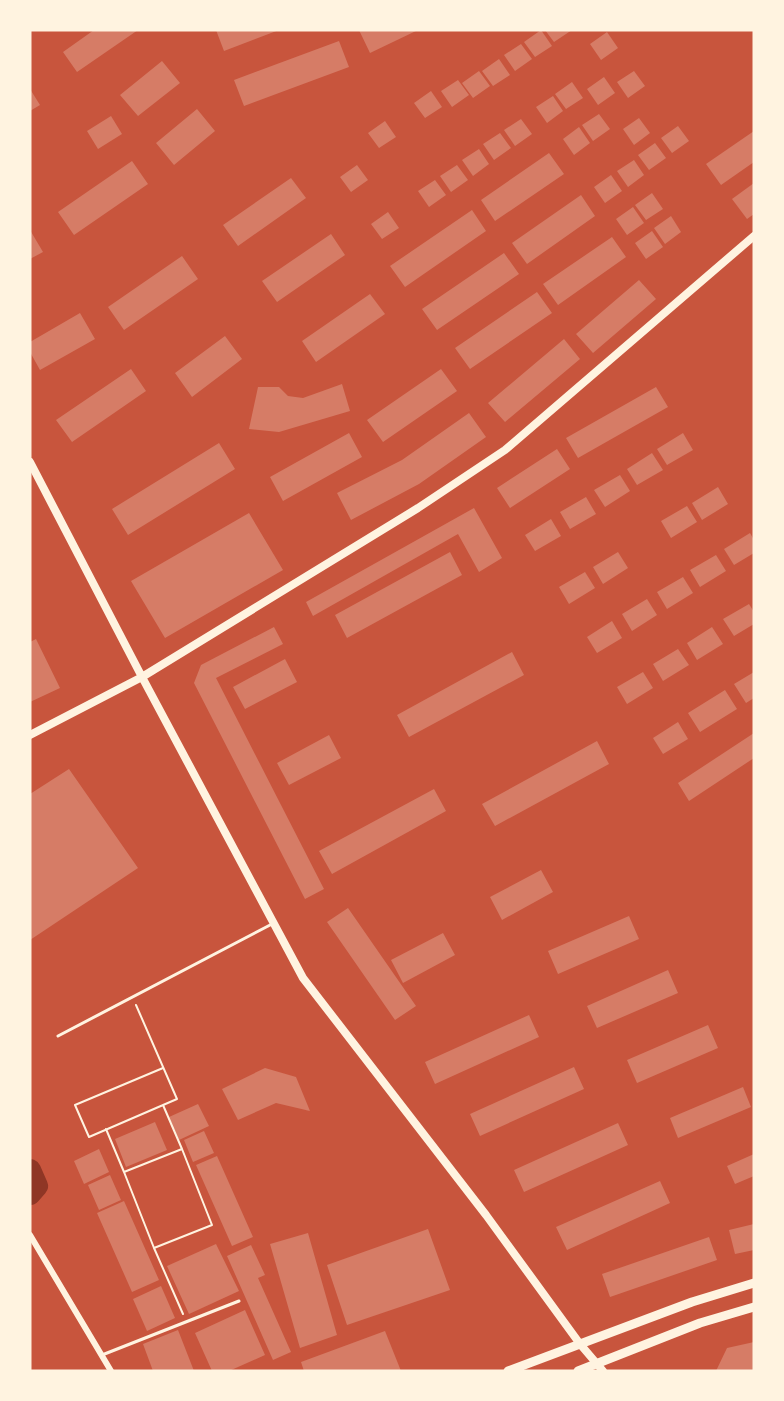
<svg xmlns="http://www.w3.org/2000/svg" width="784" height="1401" font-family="'Times New Roman',serif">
<rect width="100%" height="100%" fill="#c8553d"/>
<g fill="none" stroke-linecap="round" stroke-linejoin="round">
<!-- river -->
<path stroke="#8f3625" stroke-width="22" d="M 30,1170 L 37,1186 L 30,1194"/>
</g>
<!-- building -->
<path fill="#d67c66" d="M 94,30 L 138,30 L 77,72 L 63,52 Z
M 216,30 L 279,30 L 224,51 Z
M 359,30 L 418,30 L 370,53 Z
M 541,30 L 552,46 L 535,57 L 524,42 Z
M 545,30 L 572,30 L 554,42 Z
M 607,32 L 618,48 L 601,60 L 590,44 Z
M 339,41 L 349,67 L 244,106 L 234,80 Z
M 521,44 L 532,59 L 515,71 L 504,55 Z
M 499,59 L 510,75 L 493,86 L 482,71 Z
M 162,61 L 180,83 L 138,116 L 120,95 Z
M 479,71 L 490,86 L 473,98 L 462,83 Z
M 634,71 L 645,86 L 628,98 L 617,82 Z
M 604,77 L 615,93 L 598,105 L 587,89 Z
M 458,80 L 469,95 L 452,107 L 441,91 Z
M 572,82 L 583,98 L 566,109 L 555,94 Z
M 30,89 L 40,105 L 30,111 Z
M 431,91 L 442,107 L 425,118 L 414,103 Z
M 553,96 L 563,111 L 547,123 L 536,107 Z
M 197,109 L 215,131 L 174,165 L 156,143 Z
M 599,114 L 610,129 L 593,141 L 582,125 Z
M 111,116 L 122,134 L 98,149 L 87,131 Z
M 639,118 L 650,133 L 634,145 L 623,129 Z
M 521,119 L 532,134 L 515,146 L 504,130 Z
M 385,121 L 396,137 L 379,148 L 368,133 Z
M 678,126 L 689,141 L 672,153 L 661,138 Z
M 579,127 L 590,143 L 574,155 L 563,139 Z
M 754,131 L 754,162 L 721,185 L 706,164 Z
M 500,133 L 511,148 L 494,160 L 483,144 Z
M 655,143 L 666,158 L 649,170 L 638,155 Z
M 479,149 L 489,164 L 473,176 L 462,160 Z
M 549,153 L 564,174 L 495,221 L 481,200 Z
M 634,160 L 644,175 L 628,187 L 617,171 Z
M 132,161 L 148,184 L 74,235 L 58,212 Z
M 357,165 L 368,180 L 351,192 L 340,177 Z
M 457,165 L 468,180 L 451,192 L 440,176 Z
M 611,175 L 622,191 L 605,203 L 594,187 Z
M 291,178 L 306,198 L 238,246 L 223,225 Z
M 435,180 L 446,195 L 429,207 L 418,191 Z
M 754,183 L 754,214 L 747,219 L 732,199 Z
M 652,193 L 663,209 L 646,220 L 635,205 Z
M 581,195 L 595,216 L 527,264 L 512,243 Z
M 633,207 L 644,223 L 627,235 L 616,219 Z
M 472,210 L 486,231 L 405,287 L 390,266 Z
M 388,212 L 399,228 L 382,239 L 371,224 Z
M 671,216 L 681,232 L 665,244 L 654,228 Z
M 30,230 L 43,252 L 30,259 Z
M 652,231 L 663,247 L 646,259 L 635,243 Z
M 331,234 L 345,255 L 277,302 L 262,281 Z
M 612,237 L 626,257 L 558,305 L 543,284 Z
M 504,253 L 519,274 L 437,330 L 422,309 Z
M 182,256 L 198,279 L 124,330 L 108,307 Z
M 639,280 L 656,299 L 593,353 L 576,334 Z
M 537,292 L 552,313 L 470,369 L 455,348 Z
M 370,294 L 385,314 L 316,362 L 302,341 Z
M 80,313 L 95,339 L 40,370 L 30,352 L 30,342 Z
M 225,336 L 242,359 L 192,397 L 175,373 Z
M 564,339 L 580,359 L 505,422 L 488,403 Z
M 131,369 L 146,391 L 72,442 L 56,420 Z
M 441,369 L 457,391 L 383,442 L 367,420 Z
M 342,384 L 350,411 L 279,432 L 249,429 L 258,387 L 279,387 L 288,396 L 303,398 Z
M 656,387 L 668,407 L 578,458 L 566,438 Z
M 469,413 L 486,437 L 419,484 L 351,520 L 337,493 L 402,460 Z
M 349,433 L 362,457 L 283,501 L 270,477 Z
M 683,433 L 693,450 L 667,465 L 657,449 Z
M 219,443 L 235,469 L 128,535 L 112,509 Z
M 557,449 L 570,469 L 510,508 L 497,488 Z
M 652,453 L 663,470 L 637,485 L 627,469 Z
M 620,475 L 630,491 L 605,507 L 594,490 Z
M 718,487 L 728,504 L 702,520 L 692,503 Z
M 586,497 L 596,514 L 570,529 L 560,512 Z
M 687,506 L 697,522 L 671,538 L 661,521 Z
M 474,508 L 502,558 L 479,572 L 458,534 L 313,616 L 306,602 Z
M 249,513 L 283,570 L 165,638 L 131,581 Z
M 551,519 L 561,536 L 535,551 L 525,535 Z
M 750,533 L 754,540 L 754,553 L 734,565 L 724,549 Z
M 450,552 L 462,575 L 347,638 L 335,615 Z
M 618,552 L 628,568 L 603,584 L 593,567 Z
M 716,555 L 726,571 L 700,587 L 690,570 Z
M 585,572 L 595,588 L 569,604 L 559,587 Z
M 683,577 L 693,593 L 667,609 L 657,592 Z
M 647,599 L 657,615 L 632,631 L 622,614 Z
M 749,604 L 754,612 L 754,624 L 734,636 L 723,619 Z
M 612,621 L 622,638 L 597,653 L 587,637 Z
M 274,627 L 283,644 L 216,678 L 324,889 L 305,899 L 194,683 L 201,665 Z
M 712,627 L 723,644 L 697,660 L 687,643 Z
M 36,639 L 60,688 L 30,702 L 30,642 Z
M 678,649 L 689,665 L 663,681 L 653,664 Z
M 512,652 L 524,675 L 409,737 L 397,715 Z
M 285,659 L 297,682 L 245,709 L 233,687 Z
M 643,672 L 653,688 L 627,704 L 617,687 Z
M 754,672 L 754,698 L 746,703 L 734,684 Z
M 725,690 L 737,709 L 700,732 L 688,713 Z
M 678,722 L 688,739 L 663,754 L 653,738 Z
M 754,733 L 754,758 L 689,801 L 678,783 Z
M 329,735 L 341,758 L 289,785 L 277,763 Z
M 597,741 L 609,764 L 495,826 L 482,804 Z
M 69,769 L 138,868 L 30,940 L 30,794 Z
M 434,789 L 446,811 L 332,874 L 319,851 Z
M 541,870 L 553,892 L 502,920 L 490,897 Z
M 348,908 L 416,1006 L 395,1020 L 327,922 Z
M 629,916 L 639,939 L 558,974 L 548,951 Z
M 443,933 L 455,955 L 403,983 L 391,960 Z
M 668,970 L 678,993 L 597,1028 L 587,1006 Z
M 529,1015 L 539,1037 L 435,1084 L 425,1062 Z
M 708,1025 L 718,1048 L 637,1083 L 627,1060 Z
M 574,1067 L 584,1089 L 480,1136 L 470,1114 Z
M 265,1068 L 296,1077 L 310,1111 L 276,1103 L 238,1120 L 222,1089 Z
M 743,1087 L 751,1107 L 678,1138 L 670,1118 Z
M 198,1104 L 209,1126 L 179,1140 L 169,1117 Z
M 155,1122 L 167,1150 L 126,1167 L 115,1139 Z
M 618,1123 L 628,1145 L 524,1192 L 514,1170 Z
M 204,1131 L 214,1153 L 193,1162 L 184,1140 Z
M 99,1149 L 109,1172 L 84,1184 L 74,1161 Z
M 754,1154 L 754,1176 L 735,1184 L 727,1166 Z
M 217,1156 L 253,1237 L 232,1246 L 196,1165 Z
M 110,1175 L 121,1200 L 99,1210 L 88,1185 Z
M 660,1181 L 670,1203 L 567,1250 L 556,1227 Z
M 124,1201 L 159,1280 L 132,1292 L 97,1213 Z
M 754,1224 L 754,1250 L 735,1254 L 729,1230 Z
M 428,1229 L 450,1290 L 347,1325 L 327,1265 Z
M 308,1233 L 337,1335 L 300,1348 L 270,1244 Z
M 709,1237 L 717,1260 L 610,1297 L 602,1274 Z
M 216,1244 L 239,1291 L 189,1314 L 167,1266 Z
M 251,1245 L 265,1275 L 258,1278 L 291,1352 L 273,1360 L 227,1256 Z
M 161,1286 L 175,1318 L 147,1331 L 133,1299 Z
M 245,1310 L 265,1355 L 229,1371 L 212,1371 L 195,1333 Z
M 178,1330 L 194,1371 L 153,1371 L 143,1344 Z
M 385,1331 L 401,1371 L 304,1371 L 301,1362 Z
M 754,1342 L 754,1371 L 716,1371 L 727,1348 Z"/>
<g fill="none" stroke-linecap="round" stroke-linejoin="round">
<!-- path -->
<path stroke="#fff3e0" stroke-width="2" d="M 136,1005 L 177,1099 L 89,1137 L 75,1105 L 163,1068
M 106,1129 L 124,1172 L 182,1149 L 163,1105
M 124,1172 L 154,1248 L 212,1225 L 182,1149
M 154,1248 L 183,1314"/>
<!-- service -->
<path stroke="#fff3e0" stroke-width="3" d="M 58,1036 L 272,924
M 102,1355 L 239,1301"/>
<!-- minor -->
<path stroke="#fff3e0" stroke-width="6" d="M 30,1235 L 111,1371"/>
<!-- tertiary -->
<path stroke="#fff3e0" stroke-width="8" d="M 30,462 L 142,677 L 303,978 L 486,1215 L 580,1344 L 603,1371
M 30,735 L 142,677 L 418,508 L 505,450 L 754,236"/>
<!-- secondary -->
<path stroke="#fff3e0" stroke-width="9" d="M 508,1371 L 692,1302 L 754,1283
M 578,1371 L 700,1323 L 754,1307"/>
</g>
<!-- border -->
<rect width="784" height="1401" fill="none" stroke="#fff3e0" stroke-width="63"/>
</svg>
